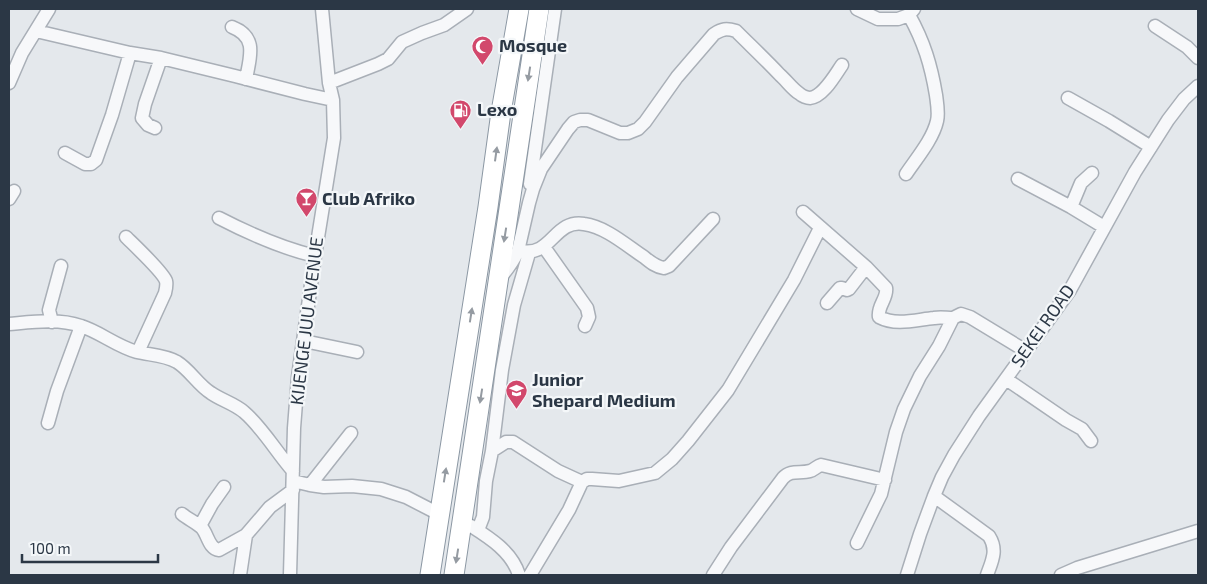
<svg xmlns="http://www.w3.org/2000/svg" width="1207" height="584" font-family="'Exo 2',sans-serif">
<rect width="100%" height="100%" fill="#e4e8ec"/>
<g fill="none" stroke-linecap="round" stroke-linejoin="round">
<defs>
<path id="minor" d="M 857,9 L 878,19 L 898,19 L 909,15 L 914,9
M 1155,26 L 1187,47 L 1198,58
M 232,27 C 258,37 250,57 246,79
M 36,31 L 130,53 L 161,58 L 235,76 L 305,94 L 333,100
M 9,83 L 22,53 L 49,9
M 329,83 L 378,64 L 388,59 L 402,42 L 422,33 L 444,25 L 467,9
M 1068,98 L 1109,121 L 1151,147
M 155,128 L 148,125 L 142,118 L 145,104 L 161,58
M 65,153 L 85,164 L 91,164 L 96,160 L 112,115 L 130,53
M 906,174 C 916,159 933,139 937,121 C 939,113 937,103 936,95 C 931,65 924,42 909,15
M 1018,179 L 1071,207 L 1104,227
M 530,184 L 555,9
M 9,199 L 14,191
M 1071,207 L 1081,183 L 1092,173
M 803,212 L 866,267 L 886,288 C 888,298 877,306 879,317 C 896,326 915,320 934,318 C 940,317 947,318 953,318
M 219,218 C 250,234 281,248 315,256
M 126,237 C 134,245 163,272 166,281 C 167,285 166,289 165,293 L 138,352
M 544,247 L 587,308 L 589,317 L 585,326
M 521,251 C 552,257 554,219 584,224 C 606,227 626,245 644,257 C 650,262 656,267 664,268 L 669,266 L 713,219
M 499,279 C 507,270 513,262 518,251 L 529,203 L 533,189 L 541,169 L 568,129 L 574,122 L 580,120 L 588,120 L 620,133 L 628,133 L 638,129 L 645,122 L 677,77 L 714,34 C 722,29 726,28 736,31 C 751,46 766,60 780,75 C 787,81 792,89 800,94 C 802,96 807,98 810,98 C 823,97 835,75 842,65
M 827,303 L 840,288 L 842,288 L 847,290 L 849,289 L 866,267
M 52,322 L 49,310 L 61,266
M 9,324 C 32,322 58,318 81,326 C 100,332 116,346 137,352 C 150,355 165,355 177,362 C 190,370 198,385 211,393 C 221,400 235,404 244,412 C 262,427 277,453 293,471
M 304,341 L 357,352
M 1006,379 L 1066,420 L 1082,429 L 1091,441
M 48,423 L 57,391 L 81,326
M 492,451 L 506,442 L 513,442 L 558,471 L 582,482
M 293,481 L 310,485 L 324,487 L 352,486 L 381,489 L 406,497 L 439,514
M 310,485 L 351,433
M 934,496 L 989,536 C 998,550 992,561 987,575
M 182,514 C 188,519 197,523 202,528 C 208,535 209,549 219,550 L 246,535 L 270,507 L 293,490
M 200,526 L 212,504 L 224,487
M 471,526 C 490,538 512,552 519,575
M 478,530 L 483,517 L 486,481 L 492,451 L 502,370 L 514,305 L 529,253
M 857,543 L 881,494 L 896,432 L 904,409 L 920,376 L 939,346 L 953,318 L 961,314 L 970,317 L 1026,351
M 240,575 L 246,535
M 290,575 L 294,428 L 298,377 L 315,256 L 334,138 L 333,100 L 329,83 L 322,9
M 530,575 L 569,510 L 582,482 L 587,479 L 592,479 L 619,481 L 655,473 L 672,459 L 688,441 L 728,390 L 794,280 L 820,228
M 713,575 L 731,547 L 783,478 C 791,469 800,474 810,471 C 814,470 817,466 821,465 L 885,480
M 907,575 L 920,534 L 934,496 L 942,477 L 954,455 L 979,416 L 1070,290 L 1135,172 L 1168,120 L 1184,99 L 1198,86
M 1061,575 L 1077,568 L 1198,531"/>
<path id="highway" d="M 430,575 L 488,207 L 501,112 L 519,9
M 454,575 L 539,9"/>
</defs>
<!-- minor casing -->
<use href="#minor" stroke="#a9afb7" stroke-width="15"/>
<!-- highway casing -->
<use href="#highway" stroke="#8b97a3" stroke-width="21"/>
<!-- minor -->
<use href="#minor" stroke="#f7f8fa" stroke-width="12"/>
<!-- highway -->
<use href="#highway" stroke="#fff" stroke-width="19"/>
</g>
<!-- one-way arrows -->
<defs><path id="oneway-solid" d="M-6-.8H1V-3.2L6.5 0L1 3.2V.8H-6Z" transform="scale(1.25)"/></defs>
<g fill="#959ba2">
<use href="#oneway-solid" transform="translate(529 74) rotate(99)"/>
<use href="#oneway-solid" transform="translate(496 154) rotate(-82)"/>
<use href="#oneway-solid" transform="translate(505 235) rotate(99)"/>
<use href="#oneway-solid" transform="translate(471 315) rotate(-81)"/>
<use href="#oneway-solid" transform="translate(481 396) rotate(99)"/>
<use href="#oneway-solid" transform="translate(445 475) rotate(-81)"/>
<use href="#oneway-solid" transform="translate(457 556) rotate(99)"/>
</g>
<!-- icons -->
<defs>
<symbol id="mosque-pin" viewBox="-11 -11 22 30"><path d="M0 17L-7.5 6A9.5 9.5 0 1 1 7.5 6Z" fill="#d2486c" stroke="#f4f7f9"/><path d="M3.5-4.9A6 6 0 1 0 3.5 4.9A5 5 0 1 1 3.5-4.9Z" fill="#fff"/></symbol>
<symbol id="fuel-pin" viewBox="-11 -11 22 30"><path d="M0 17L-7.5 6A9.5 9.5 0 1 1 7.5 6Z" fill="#d2486c" stroke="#f4f7f9"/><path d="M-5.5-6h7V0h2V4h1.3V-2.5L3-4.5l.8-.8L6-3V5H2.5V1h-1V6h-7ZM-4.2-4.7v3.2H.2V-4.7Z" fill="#fff"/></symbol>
<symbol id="bar-pin" viewBox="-11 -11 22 30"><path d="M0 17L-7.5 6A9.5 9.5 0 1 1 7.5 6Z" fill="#d2486c" stroke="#f4f7f9"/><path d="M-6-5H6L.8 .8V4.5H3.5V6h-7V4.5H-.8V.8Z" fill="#fff"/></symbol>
<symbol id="school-pin" viewBox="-11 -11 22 30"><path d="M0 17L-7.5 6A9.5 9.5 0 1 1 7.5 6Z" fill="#d2486c" stroke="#f4f7f9"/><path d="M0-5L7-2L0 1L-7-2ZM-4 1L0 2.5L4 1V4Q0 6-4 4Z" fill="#fff"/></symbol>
</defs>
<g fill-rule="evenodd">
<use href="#mosque-pin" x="470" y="34" width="25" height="34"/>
<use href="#fuel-pin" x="448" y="98" width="25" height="34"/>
<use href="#bar-pin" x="294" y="186" width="25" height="34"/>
<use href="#school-pin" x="504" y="378" width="25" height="34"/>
</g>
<g text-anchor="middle" stroke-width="4.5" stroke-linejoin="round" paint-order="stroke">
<!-- poi labels -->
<g font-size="18" font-weight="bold" fill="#2b3745" stroke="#f4f7f9" text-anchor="start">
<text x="499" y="52">Mosque</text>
<text x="477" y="116">Lexo</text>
<text x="322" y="205">Club Afriko</text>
<text x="532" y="386">Junior<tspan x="532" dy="21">Shepard Medium</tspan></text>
</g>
<!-- street labels -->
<g font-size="18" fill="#2b3745" stroke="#f4f7f9">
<text transform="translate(307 321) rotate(-83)" y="6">KIJENGE JUU AVENUE</text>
<text transform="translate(1043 326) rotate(-55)" y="6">SEKEI ROAD</text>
</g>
</g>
<!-- border -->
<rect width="1207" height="584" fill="none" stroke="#2b3745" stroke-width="20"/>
<!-- scale -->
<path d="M22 554v8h136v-8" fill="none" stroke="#2b3745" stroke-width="2.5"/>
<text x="30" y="554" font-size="15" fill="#2b3745" stroke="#f4f7f9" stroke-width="4" paint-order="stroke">100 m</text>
</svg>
